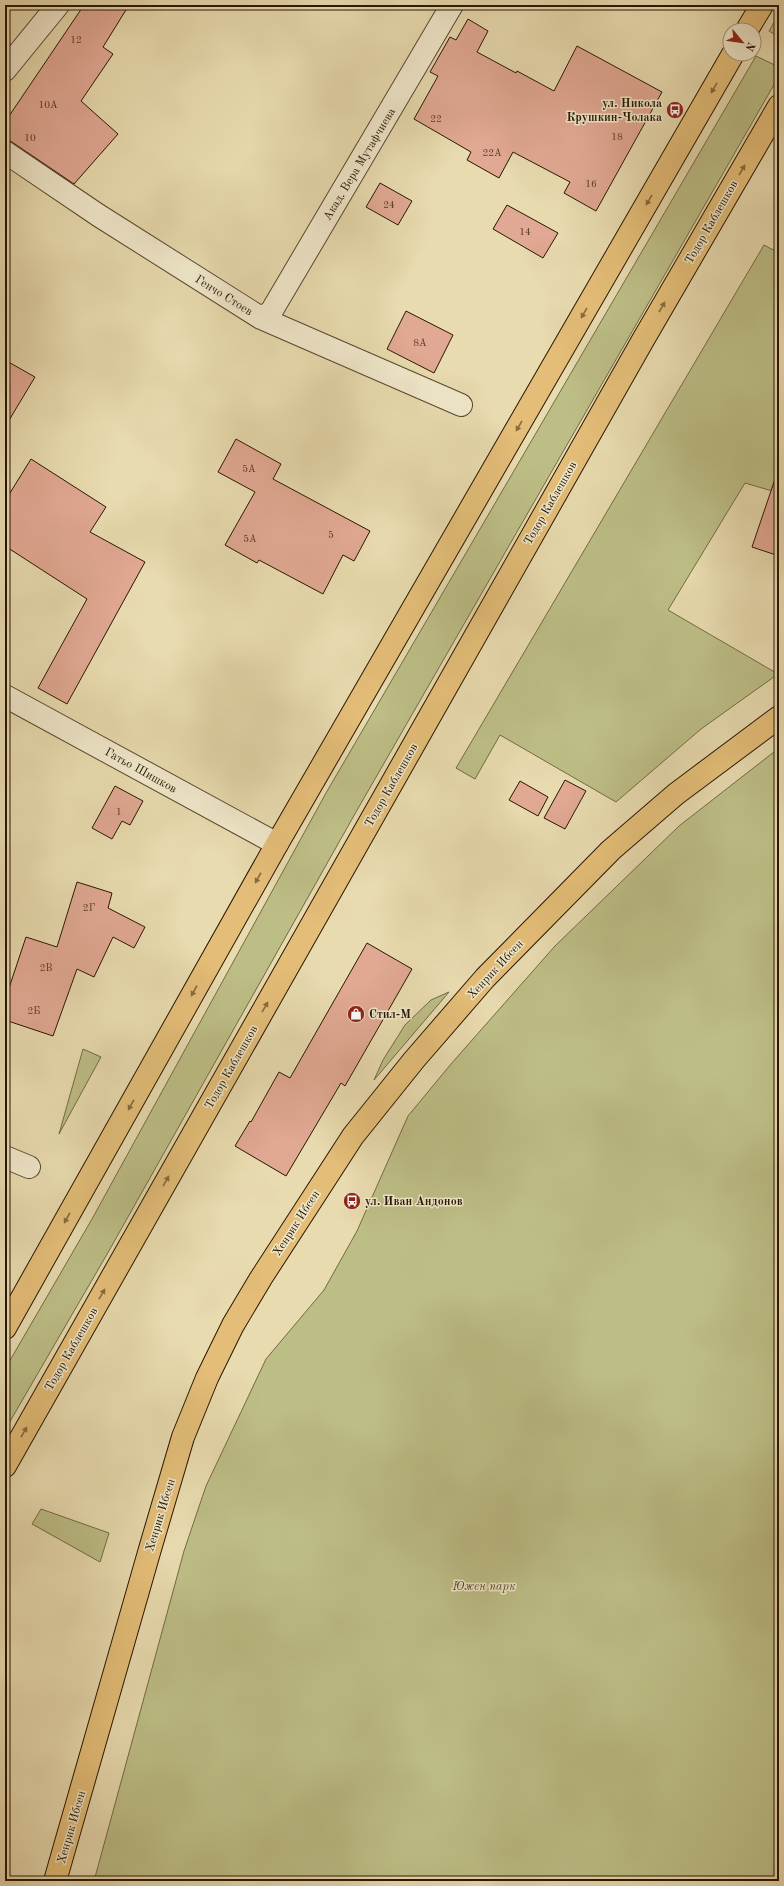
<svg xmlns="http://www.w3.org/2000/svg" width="784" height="1886" font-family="'Old Standard TT',serif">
<rect width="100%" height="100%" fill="#e8dbaf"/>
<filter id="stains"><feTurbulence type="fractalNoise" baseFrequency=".005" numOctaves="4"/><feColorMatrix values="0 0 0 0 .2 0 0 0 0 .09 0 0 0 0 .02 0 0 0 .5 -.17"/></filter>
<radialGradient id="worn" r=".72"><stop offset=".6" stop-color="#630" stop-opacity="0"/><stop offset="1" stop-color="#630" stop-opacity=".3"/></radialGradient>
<!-- green -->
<path fill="#bdbe86" stroke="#726a44" d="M 779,14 L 779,37 L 769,31 Z
M 756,56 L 779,67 L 779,76 L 356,812 L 106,1256 L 5,1430 L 5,1369 L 92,1219 L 326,793 Z
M 764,245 L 779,253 L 779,493 L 745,483 L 668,610 L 778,674 L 701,729 L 616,802 L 500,735 L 475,779 L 456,768 Z
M 779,748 L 779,1881 L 94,1881 L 184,1551 L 206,1486 L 266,1359 L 324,1290 L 357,1231 L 408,1116 L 451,1064 L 555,946 L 679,826 Z
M 449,992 L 374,1080 L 383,1060 L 405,1025 L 431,1000 Z
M 83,1049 L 101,1057 L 59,1134 Z
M 41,1509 L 109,1533 L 100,1562 L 32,1524 Z"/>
<!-- building -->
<path fill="#e1a893" stroke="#281602" d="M 84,5 L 129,5 L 103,47 L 113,54 L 81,101 L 118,134 L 74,184 L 12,142 L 5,140 L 5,122 Z
M 468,19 L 488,31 L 477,52 L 516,73 L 517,71 L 554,91 L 577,46 L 662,92 L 596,211 L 564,193 L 570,182 L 513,152 L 499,178 L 467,160 L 471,152 L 414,119 L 438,76 L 430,72 L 450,37 L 456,40 Z
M 380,183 L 412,201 L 398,225 L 366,207 Z
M 507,205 L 558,233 L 543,258 L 493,229 Z
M 406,311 L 453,335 L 434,373 L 387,349 Z
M 5,360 L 35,377 L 5,427 Z
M 236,439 L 281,464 L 273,479 L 370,531 L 354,561 L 343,555 L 323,594 L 259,560 L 257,563 L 225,545 L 255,492 L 218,472 Z
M 31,459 L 106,507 L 90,532 L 145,562 L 67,704 L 38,688 L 87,599 L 5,546 L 5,501 Z
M 775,479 L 779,480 L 779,556 L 752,547 Z
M 565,780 L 586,791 L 565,829 L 544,818 Z
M 520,781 L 548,797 L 538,816 L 509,800 Z
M 115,786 L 143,801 L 130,825 L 122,821 L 112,839 L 92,828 Z
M 77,882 L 112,893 L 108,908 L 145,927 L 134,948 L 113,937 L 94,977 L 77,969 L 53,1036 L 5,1020 L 5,1000 L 26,937 L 57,947 Z
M 367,943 L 412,969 L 345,1086 L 341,1083 L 286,1176 L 235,1146 L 250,1121 L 251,1122 L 279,1072 L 290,1078 Z"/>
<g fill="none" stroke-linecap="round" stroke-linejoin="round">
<defs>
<path id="minor" d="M 5,70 L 58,5
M 5,152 L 98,215 L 261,318 L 461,405
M 261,318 L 271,312 L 452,5
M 5,696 L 277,844
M 5,1157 L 29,1167"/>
<path id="major" d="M 747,30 L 762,5
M 5,1328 L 277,844 L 733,54
M 5,1466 L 643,340 L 779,106
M 55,1881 L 150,1549 L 183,1437 L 207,1378 L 233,1325 L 261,1278 L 353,1136 L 414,1060 L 485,978 L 611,850 L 676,794 L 779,717"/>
</defs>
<!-- minor casing -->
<use href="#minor" stroke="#58472d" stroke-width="24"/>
<!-- major casing -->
<use href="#major" stroke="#281602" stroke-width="24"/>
<!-- minor -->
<use href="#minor" stroke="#f0e8cb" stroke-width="22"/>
<!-- major -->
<use href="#major" stroke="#e4be78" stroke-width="22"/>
</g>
<!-- one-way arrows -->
<defs><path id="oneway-solid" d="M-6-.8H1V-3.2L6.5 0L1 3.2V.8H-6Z"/></defs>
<g fill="#866a3d">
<use href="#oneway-solid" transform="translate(714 88) rotate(120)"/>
<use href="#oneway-solid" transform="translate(742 170) rotate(-60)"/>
<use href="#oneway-solid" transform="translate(649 200) rotate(120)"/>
<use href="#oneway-solid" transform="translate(662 307) rotate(-60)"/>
<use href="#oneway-solid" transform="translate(584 313) rotate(120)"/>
<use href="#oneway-solid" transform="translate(519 426) rotate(120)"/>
<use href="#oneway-solid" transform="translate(258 878) rotate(119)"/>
<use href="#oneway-solid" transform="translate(194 991) rotate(119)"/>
<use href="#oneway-solid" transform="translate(265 1007) rotate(-60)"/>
<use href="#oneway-solid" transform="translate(131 1105) rotate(119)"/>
<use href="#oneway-solid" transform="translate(166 1181) rotate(-60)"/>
<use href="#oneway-solid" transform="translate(67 1218) rotate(119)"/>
<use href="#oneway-solid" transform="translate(102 1294) rotate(-60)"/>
<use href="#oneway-solid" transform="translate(24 1432) rotate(-60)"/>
</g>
<!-- icons -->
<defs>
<symbol id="bus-disc" viewBox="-11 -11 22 22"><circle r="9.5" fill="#8f2418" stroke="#f0e8cb"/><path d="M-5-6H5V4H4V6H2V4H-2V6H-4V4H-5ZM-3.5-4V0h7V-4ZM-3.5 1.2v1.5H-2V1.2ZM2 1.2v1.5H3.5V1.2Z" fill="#fff"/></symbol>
<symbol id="shop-disc" viewBox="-11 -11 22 22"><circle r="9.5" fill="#8f2418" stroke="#f0e8cb"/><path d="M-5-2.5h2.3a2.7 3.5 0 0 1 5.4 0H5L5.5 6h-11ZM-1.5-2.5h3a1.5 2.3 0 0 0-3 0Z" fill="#fff"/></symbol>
</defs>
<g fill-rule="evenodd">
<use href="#bus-disc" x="665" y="100" width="20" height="20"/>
<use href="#shop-disc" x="346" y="1004" width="20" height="20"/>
<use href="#bus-disc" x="342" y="1191" width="20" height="20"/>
</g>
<g text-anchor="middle" stroke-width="3" stroke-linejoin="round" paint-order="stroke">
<!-- number labels -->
<g font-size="10" fill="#563a26">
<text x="76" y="43">12</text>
<text x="48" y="108">10А</text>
<text x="436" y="122">22</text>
<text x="617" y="140">18</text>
<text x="30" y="141">10</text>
<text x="492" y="156">22А</text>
<text x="591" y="187">16</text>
<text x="389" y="208">24</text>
<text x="525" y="235">14</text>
<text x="420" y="346">8А</text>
<text x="249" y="472">5А</text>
<text x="331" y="538">5</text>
<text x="250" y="542">5А</text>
<text x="119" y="815">1</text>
<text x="89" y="911">2Г</text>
<text x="46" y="971">2В</text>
<text x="34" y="1014">2Б</text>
</g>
<!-- poi labels -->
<g font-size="12" font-weight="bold" fill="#281602" stroke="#f0e8cb" text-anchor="start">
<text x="662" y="107" text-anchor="end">ул. Никола<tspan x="662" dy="14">Крушкин-Чолака</tspan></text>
<text x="369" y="1018">Стил-М</text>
<text x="365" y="1205">ул. Иван Андонов</text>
</g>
<!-- street labels -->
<g font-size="12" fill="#281602" stroke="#f0e8cb">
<text transform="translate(359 164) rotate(-59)" y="4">Акад. Вера Мутафчиева</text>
<text transform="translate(711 222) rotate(-60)" y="4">Тодор Каблешков</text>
<text transform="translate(224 295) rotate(32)" y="4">Генчо Стоев</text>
<text transform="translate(550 503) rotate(-60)" y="4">Тодор Каблешков</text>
<text transform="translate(141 770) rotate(29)" y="4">Гатьо Шишков</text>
<text transform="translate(391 785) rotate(-60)" y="4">Тодор Каблешков</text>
<text transform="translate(495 969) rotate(-47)" y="4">Хенрик Ибсен</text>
<text transform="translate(231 1067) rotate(-60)" y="4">Тодор Каблешков</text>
<text transform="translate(296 1223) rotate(-57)" y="4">Хенрик Ибсен</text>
<text transform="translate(71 1349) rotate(-60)" y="4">Тодор Каблешков</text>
<text transform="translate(160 1515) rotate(-73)" y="4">Хенрик Ибсен</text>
<text transform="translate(71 1827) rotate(-74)" y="4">Хенрик Ибсен</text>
</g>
<!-- park labels -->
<g font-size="12" font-style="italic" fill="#55482a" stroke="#f0e8cb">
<text x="484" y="1590">Южен парк</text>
</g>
</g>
<!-- margin -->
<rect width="784" height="1886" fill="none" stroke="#e8dbaf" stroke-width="20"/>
<rect x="6" y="6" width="772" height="1874" fill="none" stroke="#281602" stroke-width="2"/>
<rect x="10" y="10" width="764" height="1866" fill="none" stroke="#281602"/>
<!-- north arrow -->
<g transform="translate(742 42) rotate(119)"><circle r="19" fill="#f0e8cb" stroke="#a0947b"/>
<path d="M0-3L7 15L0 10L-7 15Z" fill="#8f2418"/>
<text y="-6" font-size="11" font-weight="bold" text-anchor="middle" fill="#281602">N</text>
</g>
<rect width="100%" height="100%" filter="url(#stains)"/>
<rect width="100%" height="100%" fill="url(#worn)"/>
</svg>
